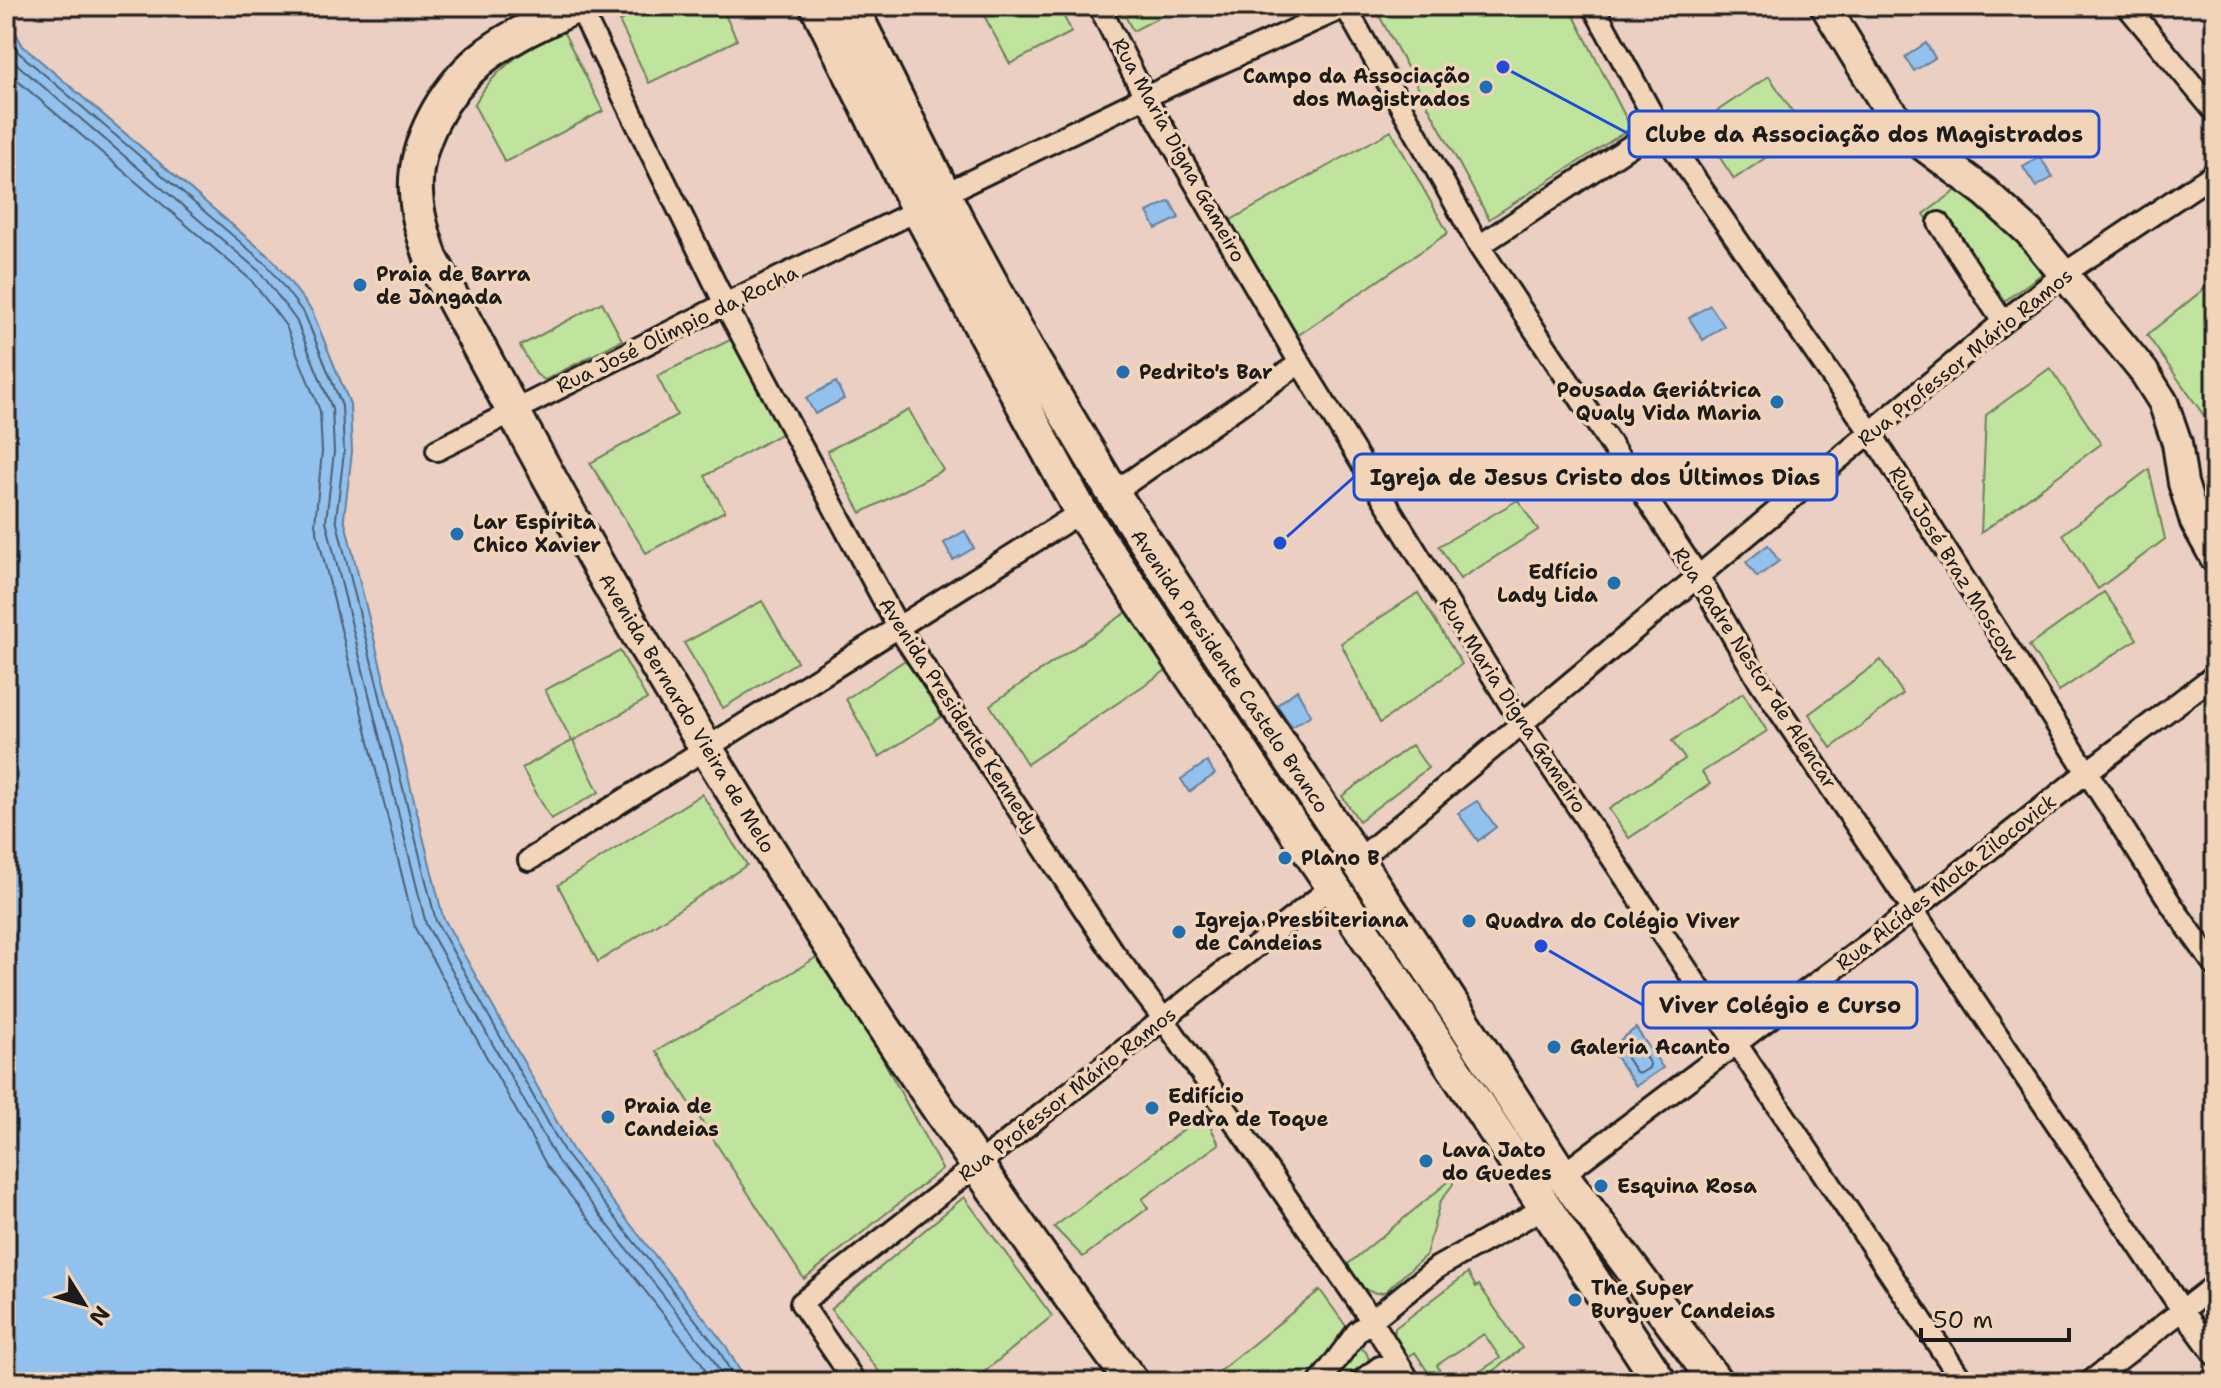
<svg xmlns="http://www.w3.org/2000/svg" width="2221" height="1388" font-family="'Shantell Sans',sans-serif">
<rect width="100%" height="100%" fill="#eacfc2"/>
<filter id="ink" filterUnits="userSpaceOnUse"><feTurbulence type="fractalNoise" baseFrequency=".0125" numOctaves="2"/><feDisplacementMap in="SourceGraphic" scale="16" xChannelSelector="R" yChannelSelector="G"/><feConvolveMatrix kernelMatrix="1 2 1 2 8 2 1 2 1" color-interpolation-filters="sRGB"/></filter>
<g filter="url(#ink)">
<!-- green -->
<path fill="#c0e49d" stroke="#6e805c" stroke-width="2" d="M 656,6 L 721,6 L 737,40 L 649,83 L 619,21 Z
M 979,6 L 1058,6 L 1072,32 L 1010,64 Z
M 1120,6 L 1181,6 L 1133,31 Z
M 1374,6 L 1569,6 L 1631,128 L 1489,219 Z
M 563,31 L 603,111 L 505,162 L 474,105 C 494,68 525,49 563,31 Z
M 1769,76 L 1805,131 L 1734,179 L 1698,124 Z
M 1391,131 L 1448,233 L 1291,340 L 1232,244 L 1240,239 L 1229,221 Z
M 1961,187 L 1983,201 L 2047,270 L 1992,310 L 1924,214 Z
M 2209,285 L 2215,293 L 2215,409 L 2205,417 L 2147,335 Z
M 602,302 L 622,340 L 545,380 L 536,374 L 520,346 Z
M 736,337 L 784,432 L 705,476 L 725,511 L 646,553 L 590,463 L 677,415 L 657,376 Z
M 2050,368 L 2101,444 L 1981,533 L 1986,415 Z
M 909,410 L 943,470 L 861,513 L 827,451 Z
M 2149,469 L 2165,539 L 2098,589 L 2063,534 Z
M 1518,500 L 1538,530 L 1460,579 L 1439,546 Z
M 2104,592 L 2137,639 L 2059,691 L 2029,646 Z
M 1418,593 L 1462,664 L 1380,723 L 1341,643 Z
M 762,601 L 797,662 L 723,708 L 684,643 Z
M 1133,608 L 1171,667 L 1027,764 L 990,705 Z
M 620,651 L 647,699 L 573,741 L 599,792 L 551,819 L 522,768 L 572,741 L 545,690 Z
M 913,655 L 947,713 L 879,757 L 846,699 Z
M 1881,660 L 1903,694 L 1831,748 L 1809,714 Z
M 1743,693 L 1767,731 L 1702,772 L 1710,784 L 1629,838 L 1609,809 L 1685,759 L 1672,741 Z
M 1412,745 L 1428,768 L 1359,821 L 1342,796 Z
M 702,794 L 747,865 L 598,962 L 558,885 Z
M 825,952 L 942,1169 L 804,1279 L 656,1051 L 754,996 Z
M 1204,1114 L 1219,1144 L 1142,1199 L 1148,1208 L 1083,1257 L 1054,1227 Z
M 1453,1178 L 1453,1184 L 1440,1202 L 1426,1255 L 1386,1291 C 1370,1299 1358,1283 1348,1272 L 1348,1264 Z
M 964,1197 L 1052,1316 L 972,1382 L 887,1382 L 831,1309 Z
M 1468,1273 L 1476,1287 L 1479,1285 L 1522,1348 L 1480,1382 L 1464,1382 L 1500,1358 L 1484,1334 L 1437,1365 L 1440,1371 L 1431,1377 L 1415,1352 L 1407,1358 L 1394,1337 L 1395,1328 Z
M 1320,1290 L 1348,1329 L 1311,1382 L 1206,1382 Z
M 1360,1347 L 1366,1352 L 1369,1359 C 1358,1374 1348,1382 1330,1382 L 1356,1348 Z"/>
<!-- water -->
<path fill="#93c1ee" stroke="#637f9a" stroke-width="2" d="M 6,15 L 23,46 L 273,260 L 312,311 L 350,404 L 352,452 L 344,518 L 443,917 L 573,1151 L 726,1346 L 746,1382 L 6,1382 Z
M 1926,43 L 1935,58 L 1914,71 L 1905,57 Z
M 2040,157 L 2053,177 L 2036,187 L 2023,167 Z
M 1170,201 L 1179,218 L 1156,229 L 1147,212 Z
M 1710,305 L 1724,326 L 1703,340 L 1689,318 Z
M 836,382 L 844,399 L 815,414 L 806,398 Z
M 965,531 L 974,548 L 953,560 L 944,543 Z
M 1768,545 L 1779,561 L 1757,577 L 1746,562 Z
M 1297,690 L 1311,715 L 1292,727 L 1277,705 Z
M 1207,762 L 1215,774 L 1189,792 L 1181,779 Z
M 1477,801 L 1496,827 L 1478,841 L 1458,813 Z
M 1636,1028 L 1663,1068 L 1636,1086 L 1610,1048 Z"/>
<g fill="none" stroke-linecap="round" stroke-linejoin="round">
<!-- shore -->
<path stroke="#4c5e70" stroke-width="2" d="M 6,31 L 18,52 L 267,265 L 305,315 L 342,406 L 344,452 L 336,519 L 436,921 L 566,1155 L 719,1350 L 736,1382
M 6,52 L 12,60 L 260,272 L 296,320 L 332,408 L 334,452 L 326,521 L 426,924 L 557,1160 L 711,1356 L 725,1382
M 6,71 L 251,280 L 286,326 L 320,411 L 322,452 L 315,524 L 415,928 L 547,1166 L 701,1362 L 711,1382
M 1632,1042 L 1636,1043 L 1650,1064 L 1649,1068 L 1641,1073 L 1636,1072 L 1623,1052 L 1623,1048 Z"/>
<defs>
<path id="minor" d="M 579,6 L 725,304 L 899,629 L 1110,948 L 1163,1018 L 1372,1321 L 1410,1382
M 1099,6 L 1145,97 L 1300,363 L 1521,722 L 1963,1382
M 1345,6 L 1479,246 L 1698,576 L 1756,676 L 2182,1310 L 2215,1355
M 1593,6 L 1659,127 L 1871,433 L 2173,907 L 2215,966
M 2127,6 L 2215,112
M 944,194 L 1145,97 L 1345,7
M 1939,223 L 2003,322
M 1479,246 L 1659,127
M 437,450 L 725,304 L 918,210
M 1113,493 L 1300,363
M 529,860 L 1081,512
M 1357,861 L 2003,322 L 2065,273 L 2215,173
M 1562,1175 L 1913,910 L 2087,772 L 2215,675
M 855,1382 L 801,1303 L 1333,886
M 1320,1382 L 1357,1332 L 1438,1267 L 1544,1208
M 1360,1382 L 1380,1367 L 1397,1362
M 2090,1382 L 2215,1285"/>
<path id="secondary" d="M 1825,6 L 1886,106 L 1922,145 L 1985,192 L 2029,232 L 2144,372 L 2163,402 L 2177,443 L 2183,483 L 2195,522 L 2215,558"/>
<path id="primary" d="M 577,6 C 544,22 509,36 481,59 C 444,90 413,144 416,193 C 417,216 424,236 431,258 C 499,385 567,513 640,638 C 791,894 955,1142 1132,1382
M 817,6 L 918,210 L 1081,512 L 1401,988 L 1660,1382
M 851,6 L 958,222 L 1032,358 L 1113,493 L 1428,967 L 1562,1175 L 1716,1382"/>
</defs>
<!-- minor casing -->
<use href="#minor" stroke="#1c1c1c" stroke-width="26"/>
<!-- secondary casing -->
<use href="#secondary" stroke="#1c1c1c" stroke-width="34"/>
<!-- primary casing -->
<use href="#primary" stroke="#1c1c1c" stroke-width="38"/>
<!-- minor -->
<use href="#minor" stroke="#f2d5b8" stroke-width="20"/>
<!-- secondary -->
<use href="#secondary" stroke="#f2d5b8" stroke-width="28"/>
<!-- primary -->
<use href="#primary" stroke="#f2d5b8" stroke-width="32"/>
</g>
</g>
<!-- markers -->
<g fill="#1f6fb2" stroke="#f2d5b8" stroke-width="3">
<circle cx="1486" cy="87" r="8"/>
<circle cx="360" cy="285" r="8"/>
<circle cx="1123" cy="372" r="8"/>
<circle cx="1777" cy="402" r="8"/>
<circle cx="457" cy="534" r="8"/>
<circle cx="1614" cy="583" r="8"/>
<circle cx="1285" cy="858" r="8"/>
<circle cx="1469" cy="921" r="8"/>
<circle cx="1179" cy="932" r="8"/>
<circle cx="1554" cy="1047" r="8"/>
<circle cx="1152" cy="1108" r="8"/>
<circle cx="608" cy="1117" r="8"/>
<circle cx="1426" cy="1161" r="8"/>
<circle cx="1601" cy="1186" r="8"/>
<circle cx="1575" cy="1300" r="8"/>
</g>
<g text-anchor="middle" stroke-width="7" stroke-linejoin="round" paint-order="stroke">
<!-- poi labels -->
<g font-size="20" font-weight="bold" fill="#1c1c1c" stroke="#f2d5b8" text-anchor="start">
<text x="1470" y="83" text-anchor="end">Campo da Associação<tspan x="1470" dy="23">dos Magistrados</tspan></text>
<text x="376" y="281">Praia de Barra<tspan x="376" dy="23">de Jangada</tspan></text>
<text x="1139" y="379">Pedrito's Bar</text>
<text x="1761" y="397" text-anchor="end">Pousada Geriátrica<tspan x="1761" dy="23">Qualy Vida Maria</tspan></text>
<text x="473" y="529">Lar Espírita<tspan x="473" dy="23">Chico Xavier</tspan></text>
<text x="1598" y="579" text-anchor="end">Edfício<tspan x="1598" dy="23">Lady Lida</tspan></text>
<text x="1301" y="865">Plano B</text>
<text x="1195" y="927">Igreja Presbiteriana<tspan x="1195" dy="23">de Candeias</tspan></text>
<text x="1485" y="928">Quadra do Colégio Viver</text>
<text x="1570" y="1054">Galeria Acanto</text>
<text x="1168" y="1103">Edifício<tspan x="1168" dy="23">Pedra de Toque</tspan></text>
<text x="624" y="1113">Praia de<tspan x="624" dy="23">Candeias</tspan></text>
<text x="1442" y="1157">Lava Jato<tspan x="1442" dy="23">do Guedes</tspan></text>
<text x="1617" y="1193">Esquina Rosa</text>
<text x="1591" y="1295">The Super<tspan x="1591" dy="23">Burguer Candeias</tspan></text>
</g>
<!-- street labels -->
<g font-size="20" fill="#1c1c1c" stroke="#f2d5b8">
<text transform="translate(1179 150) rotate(61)" y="7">Rua Maria Digna Gameiro</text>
<text transform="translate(677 329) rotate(-26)" y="7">Rua José Olimpio da Rocha</text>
<text transform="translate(1965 357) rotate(-39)" y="7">Rua Professor Mário Ramos</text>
<text transform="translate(1954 564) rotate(58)" y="7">Rua José Braz Moscow</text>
<text transform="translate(1755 668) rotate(57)" y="7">Rua Padre Nestor de Alencar</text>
<text transform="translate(1230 671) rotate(56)" y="7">Avenida Presidente Castelo Branco</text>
<text transform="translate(1513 705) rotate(57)" y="7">Rua Maria Digna Gameiro</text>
<text transform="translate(687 713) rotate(59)" y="7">Avenida Bernardo Vieira de Melo</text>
<text transform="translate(959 715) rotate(57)" y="7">Avenida Presidente Kennedy</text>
<text transform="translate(1946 882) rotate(-38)" y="7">Rua Alcídes Mota Zilocovick</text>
<text transform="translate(1067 1094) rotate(-38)" y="7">Rua Professor Mário Ramos</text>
</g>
</g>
<!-- callouts -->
<path fill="none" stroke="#1d4ed8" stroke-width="3" d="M1503 67L1629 134M1280 543L1354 477M1541 946L1643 1005"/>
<g fill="#1d4ed8" stroke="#f2d5b8" stroke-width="3">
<circle cx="1503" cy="67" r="8"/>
<circle cx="1280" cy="543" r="8"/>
<circle cx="1541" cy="946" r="8"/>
</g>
<g fill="#f2d5b8" stroke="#1d4ed8" stroke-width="3">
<rect x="1629" y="111" width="470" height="46" rx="8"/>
<rect x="1354" y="454" width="483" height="46" rx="8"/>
<rect x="1643" y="982" width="274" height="46" rx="8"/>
</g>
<g font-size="22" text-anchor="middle" font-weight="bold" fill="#1c1c1c">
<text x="1864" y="142">Clube da Associação dos Magistrados</text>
<text x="1595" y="485">Igreja de Jesus Cristo dos Últimos Dias</text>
<text x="1780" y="1013">Viver Colégio e Curso</text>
</g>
<!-- margin -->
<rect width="2221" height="1388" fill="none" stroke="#f2d5b8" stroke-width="32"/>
<rect x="16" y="16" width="2189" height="1356" fill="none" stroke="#1c1c1c" stroke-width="3" filter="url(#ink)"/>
<!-- north arrow -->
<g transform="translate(84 1304) rotate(127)" stroke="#f2d5b8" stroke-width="6" paint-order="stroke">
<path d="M0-6L14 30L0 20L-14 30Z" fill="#1c1c1c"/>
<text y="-12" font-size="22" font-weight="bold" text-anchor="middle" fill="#1c1c1c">N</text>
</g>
<!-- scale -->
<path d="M1921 1328v12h148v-12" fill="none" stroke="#1c1c1c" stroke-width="4"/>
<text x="1933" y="1328" font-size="24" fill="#1c1c1c" stroke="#f2d5b8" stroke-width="6" paint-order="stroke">50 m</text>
</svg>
